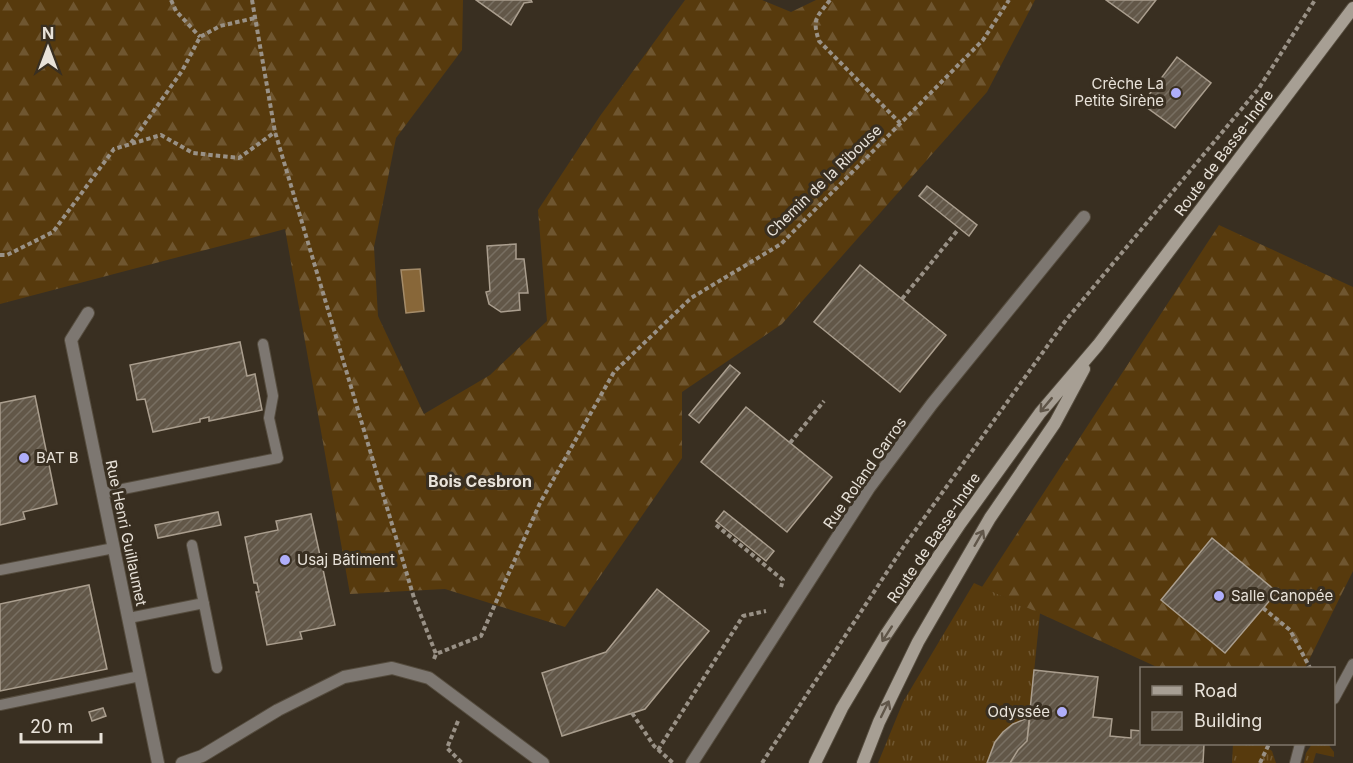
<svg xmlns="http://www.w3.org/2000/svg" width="1353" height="763" font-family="Inter,sans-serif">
<defs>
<pattern id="grass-tufts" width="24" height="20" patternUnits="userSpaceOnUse" patternTransform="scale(1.5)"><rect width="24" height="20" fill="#573a0d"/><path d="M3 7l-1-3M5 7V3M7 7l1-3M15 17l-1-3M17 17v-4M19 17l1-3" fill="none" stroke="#6f5630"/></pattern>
<pattern id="forest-firs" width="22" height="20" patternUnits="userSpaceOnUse" patternTransform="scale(1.5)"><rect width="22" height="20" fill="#573a0d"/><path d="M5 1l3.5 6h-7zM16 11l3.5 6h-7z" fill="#6f5630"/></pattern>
<pattern id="building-hatch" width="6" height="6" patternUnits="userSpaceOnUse" patternTransform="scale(1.5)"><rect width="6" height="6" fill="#625748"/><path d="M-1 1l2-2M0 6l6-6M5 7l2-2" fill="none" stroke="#786f62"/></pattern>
</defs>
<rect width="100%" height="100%" fill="#392f21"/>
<!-- grass -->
<path fill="url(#grass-tufts)" d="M 974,583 L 1040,613 L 1027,741 L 1010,763 L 878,763 L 903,702 Z
M 1233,744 L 1263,744 L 1272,751 L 1276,763 L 1232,763 Z
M 1312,744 L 1328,744 L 1334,752 L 1334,757 L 1316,753 L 1313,763 L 1304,763 L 1306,753 Z"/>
<!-- forest -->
<path fill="url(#forest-firs)" d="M 0,0 L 463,0 L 462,50 L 396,138 L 374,247 L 378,316 L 424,414 L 490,375 L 547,321 L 538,210 L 600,116 L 685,0 L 762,0 L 791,12 L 816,0 L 1035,0 L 987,92 L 782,324 L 682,392 L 682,458 L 565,627 L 445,589 L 350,594 L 285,229 L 0,304 Z
M 1219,225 L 1353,287 L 1353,571 L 1305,668 L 1159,668 L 982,587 Z"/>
<!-- water -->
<path fill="#886739" stroke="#a58c69" stroke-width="1.5" d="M 420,269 L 424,311 L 406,313 L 401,270 Z"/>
<!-- building -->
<path fill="url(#building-hatch)" stroke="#aa9e8e" stroke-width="1.5" d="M 476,0 L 531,0 L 532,2 L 524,3 L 511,25 Z
M 1106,0 L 1156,0 L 1138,23 Z
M 1177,57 L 1211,83 L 1175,128 L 1142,104 Z
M 927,186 L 977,225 L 969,236 L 919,196 Z
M 516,244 L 516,259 L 524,259 L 528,293 L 519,293 L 520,310 L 501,312 L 489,304 L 486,292 L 490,291 L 487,246 Z
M 860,265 L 946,335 L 900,392 L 814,322 Z
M 240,342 L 247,376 L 255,374 L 262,410 L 209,421 L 209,417 L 200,419 L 200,422 L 153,432 L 145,399 L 137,400 L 130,365 Z
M 730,365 L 740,373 L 699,423 L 689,415 Z
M 35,396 L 57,504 L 23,512 L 25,519 L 0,525 L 0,403 Z
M 746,407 L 832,477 L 787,532 L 701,462 Z
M 724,511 L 774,551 L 766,561 L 716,521 Z
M 218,512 L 221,525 L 158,538 L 155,525 Z
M 311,514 L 335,625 L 300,632 L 302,639 L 267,645 L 256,592 L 259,592 L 257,583 L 254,583 L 245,537 L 278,530 L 276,521 Z
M 1212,538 L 1277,592 L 1225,653 L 1161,600 Z
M 89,585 L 107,669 L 0,691 L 0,604 Z
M 657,589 L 709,631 L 645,709 L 562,736 L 542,673 L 606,652 Z
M 1034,670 L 1098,677 L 1093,717 L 1112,719 L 1110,736 L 1131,738 L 1131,730 L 1142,731 L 1142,744 L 1204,744 L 1203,763 L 1010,763 L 1018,750 L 1027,741 Z
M 103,708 L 106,716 L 92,721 L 89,712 Z
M 1030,717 L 1027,741 L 1018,750 L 1010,763 L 987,763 L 995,742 L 1003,732 L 1013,724 Z"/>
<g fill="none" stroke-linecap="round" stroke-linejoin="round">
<defs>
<path id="lane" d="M 103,493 L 278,458 L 269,418 L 273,396 L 263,344
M 192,545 L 217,668
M 0,570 L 114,548
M 129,618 L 204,603
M 1334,699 L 1353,664
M 0,705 L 140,676
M 1295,763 L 1300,744"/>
<path id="street" d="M 88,313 L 71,340 L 158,763
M 182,763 L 202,756 L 278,710 L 344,677 L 392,668 L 429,678 L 543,763
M 692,763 L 869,488 L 932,404 L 1084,217"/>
<path id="secondary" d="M 815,763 L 842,708 L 885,636 L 960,524 L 1040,413 L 1098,345 L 1353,8
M 863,763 L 879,722 L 918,642 L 990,518 L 1055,423 L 1084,369"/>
</defs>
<!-- lane casing -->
<use href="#lane" stroke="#554c3e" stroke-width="12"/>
<!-- street casing -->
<use href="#street" stroke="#554c3e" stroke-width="14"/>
<!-- secondary casing -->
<use href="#secondary" stroke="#554c3e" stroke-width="14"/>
<!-- path -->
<path stroke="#999186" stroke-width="4" stroke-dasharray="4.5 3" stroke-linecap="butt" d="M 171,0 L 176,11 L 200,37
M 252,0 L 275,132 L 414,598 L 436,654
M 830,0 C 816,18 812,19 819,41 L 900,123
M 131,143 L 182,71 L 200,37 L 220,26 L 255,18
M 0,255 L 7,255 L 53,232 L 114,149 L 161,135 L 193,153 L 239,158 L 275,132
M 902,299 L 957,231
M 790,443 L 824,401
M 716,525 L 783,580 L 781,587
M 1263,608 L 1290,630 L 1310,668
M 434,659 L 436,654 L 481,636 L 540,503 L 614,372 L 691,298 L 781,244 L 983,40 L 1009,0
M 632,713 L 654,746 L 673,763
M 458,721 L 447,748 L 462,763
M 658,750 L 743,616 L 766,611
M 762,763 L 904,546 L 1066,320 L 1259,88 L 1315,0
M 1260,763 L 1269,744"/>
<!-- lane -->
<use href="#lane" stroke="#7d7771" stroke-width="10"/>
<!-- street -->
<use href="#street" stroke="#7d7771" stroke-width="12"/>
<!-- secondary -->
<use href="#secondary" stroke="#a79f94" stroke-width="12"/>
</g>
<!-- one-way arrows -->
<defs><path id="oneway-shaft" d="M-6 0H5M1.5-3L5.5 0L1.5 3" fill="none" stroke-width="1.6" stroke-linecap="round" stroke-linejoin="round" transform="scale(1.5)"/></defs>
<g stroke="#605649">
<use href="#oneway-shaft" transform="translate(1046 405) rotate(130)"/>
<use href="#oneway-shaft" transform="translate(979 538) rotate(-60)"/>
<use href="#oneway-shaft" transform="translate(887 634) rotate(123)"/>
<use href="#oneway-shaft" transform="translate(885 709) rotate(-64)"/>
</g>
<!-- markers -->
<g fill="#afaefa" stroke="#392f21" stroke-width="2">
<circle cx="1176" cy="93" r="6"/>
<circle cx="24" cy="458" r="6"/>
<circle cx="285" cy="560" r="6"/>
<circle cx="1219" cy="596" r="6"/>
<circle cx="1062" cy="712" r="6"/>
</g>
<g text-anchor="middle" stroke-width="6" stroke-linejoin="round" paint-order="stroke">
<!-- poi labels -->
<g font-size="15" fill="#e8e2d9" stroke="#392f21" text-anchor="start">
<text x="1164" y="89" text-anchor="end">Crèche La<tspan x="1164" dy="17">Petite Sirène</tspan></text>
<text x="36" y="463">BAT B</text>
<text x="297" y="565">Usaj Bâtiment</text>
<text x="1231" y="601">Salle Canopée</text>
<text x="1050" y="717" text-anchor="end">Odyssée</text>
</g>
<!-- street labels -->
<g font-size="15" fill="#e8e2d9" stroke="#392f21">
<text transform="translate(1224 153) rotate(-53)" y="5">Route de Basse-Indre</text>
<text transform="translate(824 181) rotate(-44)" y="5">Chemin de la Ribouse</text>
<text transform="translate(865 473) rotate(-55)" y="5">Rue Roland Garros</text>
<text transform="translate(126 533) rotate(78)" y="5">Rue Henri Guillaumet</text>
<text transform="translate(934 538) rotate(-56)" y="5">Route de Basse-Indre</text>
</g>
<!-- neighbourhood labels -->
<g font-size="16" font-weight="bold" fill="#e8e2d9" stroke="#392f21">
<text x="480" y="487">Bois Cesbron</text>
</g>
</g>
<!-- legend -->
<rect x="1140" y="667" width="195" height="78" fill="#392f21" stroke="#7f776b" stroke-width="1.5"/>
<rect x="1152" y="686" width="30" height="9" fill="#a79f94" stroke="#7f776b" stroke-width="1.5"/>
<text x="1194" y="697" font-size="18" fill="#e8e2d9">Road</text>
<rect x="1152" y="712" width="30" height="18" fill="url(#building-hatch)" stroke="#7f776b" stroke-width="1.5"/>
<text x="1194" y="727" font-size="18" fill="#e8e2d9">Building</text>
<!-- north arrow -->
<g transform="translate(48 48)" stroke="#392f21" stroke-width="4.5" paint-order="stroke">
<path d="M0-4.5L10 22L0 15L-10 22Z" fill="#e8e2d9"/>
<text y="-9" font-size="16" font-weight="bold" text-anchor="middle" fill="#e8e2d9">N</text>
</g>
<!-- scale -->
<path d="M21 733v9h80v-9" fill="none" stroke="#e8e2d9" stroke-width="3"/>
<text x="30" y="733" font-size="18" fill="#e8e2d9" stroke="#392f21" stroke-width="4.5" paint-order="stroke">20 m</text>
</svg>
